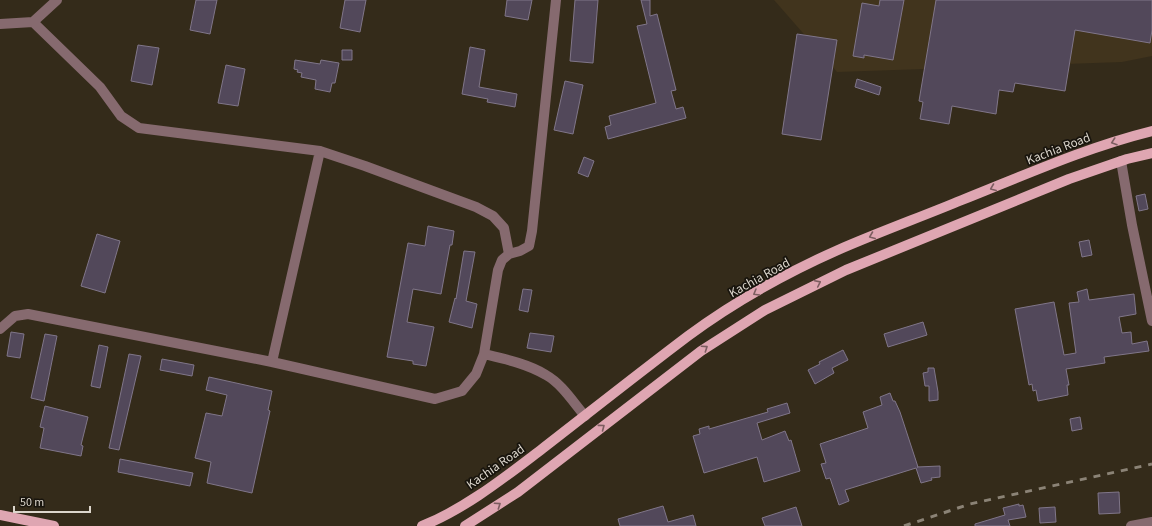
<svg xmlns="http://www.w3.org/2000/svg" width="1152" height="526" font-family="'Source Sans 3',sans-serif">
<rect width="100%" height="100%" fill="#342b1a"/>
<!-- built -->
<path fill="#41341d" d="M 774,0 L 1152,0 L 1152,56 L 1122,62 L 837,72 Z"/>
<!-- building -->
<path fill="#52485a" stroke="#807689" d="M 196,0 L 217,0 L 210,34 L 190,30 Z
M 345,0 L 366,0 L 360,32 L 340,28 Z
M 507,0 L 532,0 L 528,20 L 505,16 Z
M 575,0 L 598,0 L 593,63 L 570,61 Z
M 641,0 L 650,0 L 650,16 L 657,14 L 676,90 L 671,91 L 676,109 L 683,107 L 686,118 L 608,139 L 605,127 L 611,125 L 609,116 L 656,103 L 637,26 L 647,24 Z
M 880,0 L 904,0 L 893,60 L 864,55 L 864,58 L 853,56 L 862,3 L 879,6 Z
M 936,0 L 1152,0 L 1152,30 L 1150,43 L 1075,30 L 1065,91 L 1015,83 L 1013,92 L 999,90 L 996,114 L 952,106 L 949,124 L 920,119 L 923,102 L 919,101 Z
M 797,34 L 837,40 L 821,140 L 782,134 Z
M 138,45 L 159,48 L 152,85 L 131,81 Z
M 470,47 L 485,50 L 479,87 L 517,94 L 515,107 L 487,102 L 488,99 L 462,94 Z
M 342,50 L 352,50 L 352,60 L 342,60 Z
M 295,60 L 320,64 L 321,60 L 339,63 L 335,83 L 332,83 L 330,92 L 315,89 L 316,80 L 301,77 L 302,73 L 297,72 L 298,70 L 294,69 Z
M 226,65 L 245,69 L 238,106 L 218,103 Z
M 857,79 L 881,87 L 879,95 L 855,87 Z
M 565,81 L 583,85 L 573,134 L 554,130 Z
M 584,157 L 594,161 L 588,177 L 578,173 Z
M 1145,194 L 1148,209 L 1139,211 L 1136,196 Z
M 428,226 L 454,231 L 452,245 L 450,245 L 441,294 L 413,289 L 407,322 L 434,327 L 426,366 L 413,364 L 413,361 L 387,357 L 408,243 L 425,246 Z
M 97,234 L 120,241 L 105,293 L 81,286 Z
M 1089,240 L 1092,255 L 1082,257 L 1079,242 Z
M 464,251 L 475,252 L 466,301 L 477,304 L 472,328 L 449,322 L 455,298 L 456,299 Z
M 523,289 L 532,290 L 528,312 L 519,310 Z
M 1087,289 L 1089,300 L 1134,294 L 1136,314 L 1119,317 L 1122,333 L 1131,332 L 1132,344 L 1147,341 L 1149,351 L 1104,357 L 1105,363 L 1066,369 L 1069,385 L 1067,385 L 1068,395 L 1038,401 L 1036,390 L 1033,391 L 1032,384 L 1029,385 L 1015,309 L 1054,302 L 1064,355 L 1076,353 L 1069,303 L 1079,302 L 1077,292 Z
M 923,322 L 927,335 L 888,347 L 884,334 Z
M 11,332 L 24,334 L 20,358 L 7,356 Z
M 530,333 L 554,336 L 551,352 L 527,348 Z
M 45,334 L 57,336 L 44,401 L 31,398 Z
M 99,345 L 108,347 L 100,388 L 91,386 Z
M 843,350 L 848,360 L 832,368 L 834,373 L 815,384 L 808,370 L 820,364 L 819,362 Z
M 129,354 L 141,356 L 119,450 L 109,448 Z
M 162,359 L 194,365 L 192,376 L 160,370 Z
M 928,368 L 934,368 L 938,392 L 938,400 L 929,401 L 929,386 L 925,386 L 923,373 L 928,372 Z
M 209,377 L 272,391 L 268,410 L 270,411 L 252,493 L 207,483 L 211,462 L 195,458 L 206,413 L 222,416 L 227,395 L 206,390 Z
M 890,393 L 893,401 L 895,401 L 900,412 L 918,467 L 917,467 L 940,466 L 940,477 L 931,478 L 932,480 L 921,483 L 916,468 L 845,490 L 849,501 L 839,505 L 830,478 L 826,479 L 821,464 L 826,463 L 820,444 L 868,428 L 863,412 L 882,405 L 880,397 Z
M 787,403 L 790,413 L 757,423 L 762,440 L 785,431 L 789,441 L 791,440 L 800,471 L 764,482 L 757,457 L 704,473 L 693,436 L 700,434 L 699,429 L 709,426 L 709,429 L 768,412 L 767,409 Z
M 45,406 L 88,417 L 81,445 L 83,446 L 81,456 L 40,448 L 44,428 L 40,427 Z
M 1080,417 L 1082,429 L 1072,431 L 1070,419 Z
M 120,459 L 193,473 L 190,486 L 118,472 Z
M 1119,492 L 1120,513 L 1099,514 L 1098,493 Z
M 1019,504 L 1019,506 L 1023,505 L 1026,517 L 1008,520 L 1010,526 L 975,526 L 975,524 L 1005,515 L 1003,508 Z
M 663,506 L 668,522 L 693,515 L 696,526 L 620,526 L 618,519 Z
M 796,507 L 802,526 L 765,526 L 762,518 Z
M 1055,507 L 1056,522 L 1040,523 L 1039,508 Z"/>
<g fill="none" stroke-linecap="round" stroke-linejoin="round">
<!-- minor -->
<path stroke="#866a6f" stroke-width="10" d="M 33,22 L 100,87 L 121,116 L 139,128 L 320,151 L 365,166 L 476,207 L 493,216 L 504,228 L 509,254
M 0,24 L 33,22 L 57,0
M 1121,161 L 1132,225 L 1152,321
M 0,329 L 15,316 L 28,314 L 272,362 L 435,399 L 462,391 L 476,374 L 484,354 L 498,270 L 502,260 L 509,254 L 520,251 L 529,246 L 532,231 L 556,0
M 484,354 C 505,359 528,364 546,375 C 562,384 573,402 585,416
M 272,362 L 320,151
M 1131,526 L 1152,522"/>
<!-- major -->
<path stroke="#dfa6b2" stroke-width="10" d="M 0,515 L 54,526
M 422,526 C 465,509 505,477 542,449 C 591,411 639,373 688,336 C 734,302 786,273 838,250 C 879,232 921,217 962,200 C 1025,175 1087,147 1152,131
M 465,526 L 518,492 L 701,351 L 765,310 L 846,270 L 1069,179 L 1127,159 L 1152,153"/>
<!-- rail -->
<path stroke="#8b8376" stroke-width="3" stroke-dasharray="7 7" stroke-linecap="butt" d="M 904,526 L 970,504 L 1152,464"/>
</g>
<!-- one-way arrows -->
<defs><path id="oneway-chevron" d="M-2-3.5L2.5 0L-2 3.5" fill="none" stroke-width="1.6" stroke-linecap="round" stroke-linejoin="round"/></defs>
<g stroke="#7c5d60">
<use href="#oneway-chevron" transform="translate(1114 142) rotate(161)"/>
<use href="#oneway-chevron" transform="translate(993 188) rotate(158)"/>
<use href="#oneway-chevron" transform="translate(872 236) rotate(158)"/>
<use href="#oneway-chevron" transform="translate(818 283) rotate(-26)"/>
<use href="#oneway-chevron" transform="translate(756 293) rotate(150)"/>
<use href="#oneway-chevron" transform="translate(705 348) rotate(-34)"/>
<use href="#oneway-chevron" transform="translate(602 427) rotate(-37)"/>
<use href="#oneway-chevron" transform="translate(498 505) rotate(-34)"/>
</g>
<g text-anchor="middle" stroke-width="3.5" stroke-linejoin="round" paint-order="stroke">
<!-- street labels -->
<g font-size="13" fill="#dcd6cc" stroke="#18140d">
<text transform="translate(1058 148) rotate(-21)" y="5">Kachia Road</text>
<text transform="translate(759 277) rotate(-29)" y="5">Kachia Road</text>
<text transform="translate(495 466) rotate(-35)" y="5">Kachia Road</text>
</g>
</g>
<!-- scale -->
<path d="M14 506v6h76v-6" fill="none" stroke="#dcd6cc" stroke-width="2"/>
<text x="20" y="506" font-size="12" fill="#dcd6cc" stroke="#18140d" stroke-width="3" paint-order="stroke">50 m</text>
</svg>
